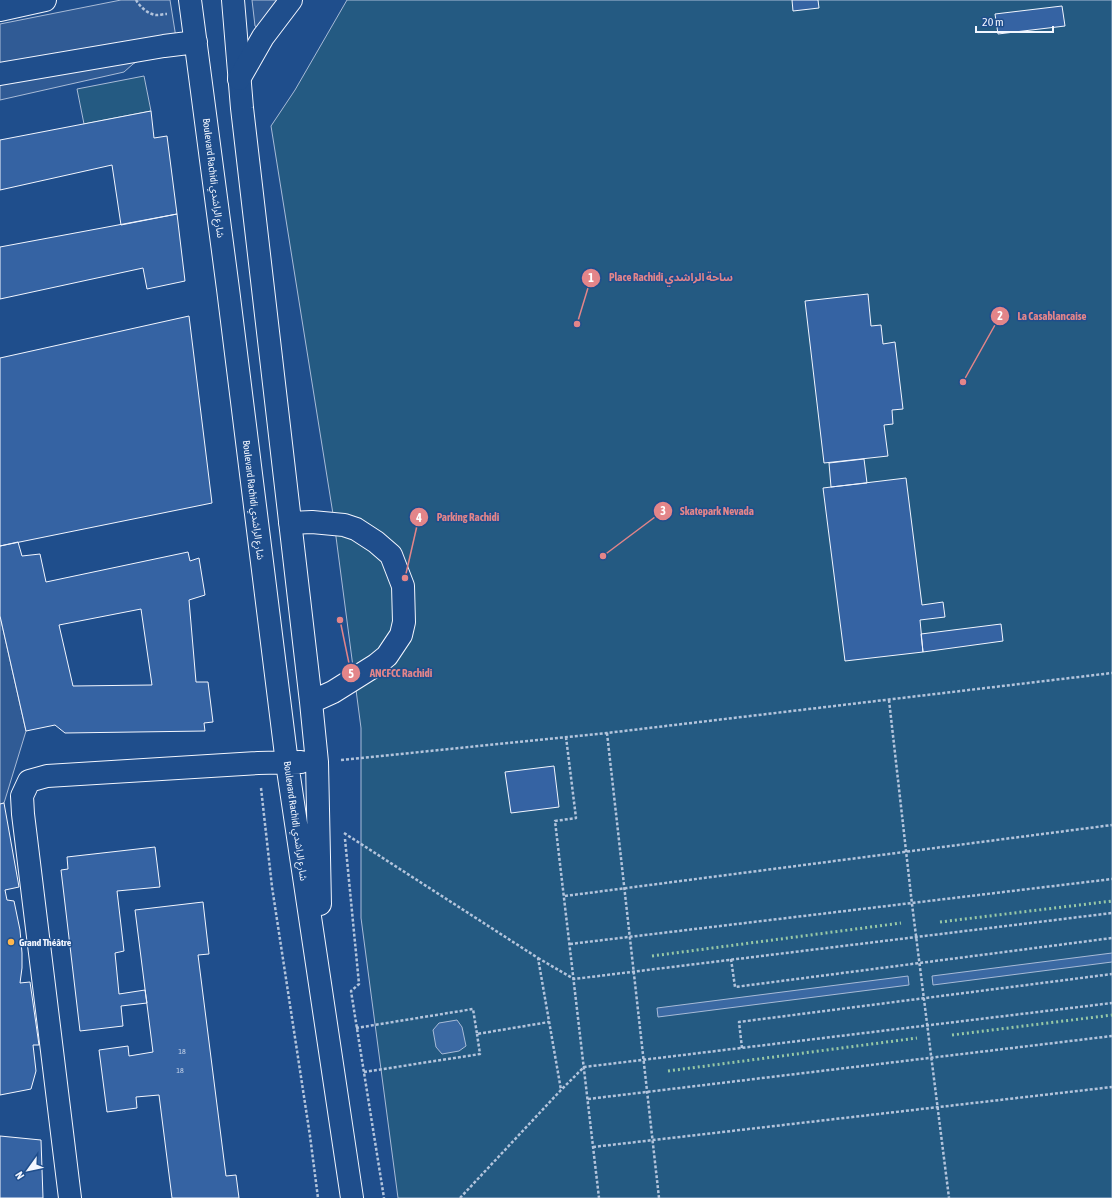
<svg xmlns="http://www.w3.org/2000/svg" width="1112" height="1198" font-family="'Asap Condensed','Noto Sans Arabic',sans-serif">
<rect width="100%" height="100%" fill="#1f4e8c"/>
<!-- green -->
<path fill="#245a82" stroke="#a8bbd7" d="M 347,0 L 1112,0 L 1112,1198 L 398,1198 L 361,918 L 361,728 L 333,514 L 271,126 L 295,90 Z
M 144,76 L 151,111 L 84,124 L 77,89 Z"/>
<!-- parking -->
<path fill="#305b95" stroke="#a8bbd7" d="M 121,0 L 170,0 L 177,44 L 178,55 L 138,61 L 133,64 L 124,72 L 0,100 L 0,24 Z
M 252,0 L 281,0 L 258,28 L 255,26 Z
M 0,616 L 26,731 L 4,803 L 0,804 Z"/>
<!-- water -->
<path fill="#3b69a3" stroke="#a8bbd7" d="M 1112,953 L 1112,962 L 933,985 L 932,976 Z
M 908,976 L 909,985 L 658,1017 L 657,1008 Z
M 457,1020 L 462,1027 L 466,1046 L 459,1051 L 442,1054 L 436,1047 L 433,1030 L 439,1023 Z"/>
<!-- building -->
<path fill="#3563a3" stroke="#f2f6ff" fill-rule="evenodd" d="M 792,0 L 818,0 L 819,8 L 793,11 Z
M 1062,6 L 1065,26 L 998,34 L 995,14 Z
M 151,111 L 154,138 L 167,136 L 177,214 L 121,225 L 112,165 L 0,190 L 0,140 Z
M 177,214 L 185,281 L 147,289 L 143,268 L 0,299 L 0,247 Z
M 868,294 L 871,326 L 881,325 L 883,344 L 895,342 L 903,409 L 892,410 L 893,424 L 884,425 L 888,456 L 824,463 L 805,301 Z
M 189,316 L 212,503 L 0,546 L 0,358 Z
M 864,459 L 867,483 L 831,487 L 829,463 Z
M 906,478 L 922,605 L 943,602 L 945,617 L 920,620 L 923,652 L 845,661 L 823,488 Z
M 18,542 L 22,556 L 40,554 L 46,582 L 188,552 L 190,561 L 199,558 L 205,595 L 189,600 L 196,682 L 208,682 L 213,722 L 204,723 L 205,731 L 65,733 L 55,725 L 26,731 L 0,616 L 0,546 ZM 141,609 L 152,685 L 73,686 L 59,625 Z
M 1001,624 L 1003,641 L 923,652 L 921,634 Z
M 554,766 L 559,807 L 511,813 L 505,772 Z
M 4,803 L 19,887 L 5,890 L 7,900 L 14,901 L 20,930 L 22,953 L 22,968 L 20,983 L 30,982 L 39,1045 L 33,1045 L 36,1071 L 31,1089 L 0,1095 L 0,804 Z
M 155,847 L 160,887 L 117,891 L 124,951 L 115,953 L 119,994 L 145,990 L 147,1003 L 121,1006 L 123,1026 L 80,1031 L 61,870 L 68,869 L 67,857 Z
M 203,902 L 209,954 L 198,955 L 226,1176 L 236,1175 L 239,1198 L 172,1198 L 159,1095 L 136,1097 L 137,1108 L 107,1112 L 99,1050 L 128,1046 L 129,1056 L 153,1052 L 135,910 Z
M 0,1136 L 41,1140 L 43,1198 L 0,1198 Z"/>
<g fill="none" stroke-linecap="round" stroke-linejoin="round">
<defs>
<path id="minor" d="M 190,0 L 228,289 L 287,763 L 352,1198
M 233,0 L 242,108 L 311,702 L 317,762 L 320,904
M 0,74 L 164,46 L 196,42
M 290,523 L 312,522 L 344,525 L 356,529 L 376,542 L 391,555 L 403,586 L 404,622 L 401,635 L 387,656 L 376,665 L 333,692 L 311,702
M 70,1198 L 23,814 L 22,796 L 29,781 L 47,776 L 258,763 L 301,762"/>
<path id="major" d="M 0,10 L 45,0
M 239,79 L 263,37 L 291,0"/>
</defs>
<!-- minor casing -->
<use href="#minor" stroke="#f2f6ff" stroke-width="24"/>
<!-- major casing -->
<use href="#major" stroke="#f2f6ff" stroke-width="24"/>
<!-- path -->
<path stroke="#b3c4dc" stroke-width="2.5" stroke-dasharray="3 2" stroke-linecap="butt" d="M 136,0 C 140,7 149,15 157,15 C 160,15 164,14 167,14
M 889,700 L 912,904 L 949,1198
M 607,733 L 659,1198
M 566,737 L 576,818 L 555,821 L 599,1198
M 341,760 L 607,733 L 1112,673
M 261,788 L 272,887 L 310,1136 L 318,1198
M 344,833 L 538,958 L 561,1090
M 345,839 L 359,984 L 351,991 L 384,1198
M 565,896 L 1112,825
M 570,944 L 1112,879
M 538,958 L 574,979 L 1112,913
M 731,959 L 735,987 L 1112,938
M 356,1028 L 473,1009 L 477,1034 L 549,1022
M 742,1048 L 739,1022 L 1112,974
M 364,1072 L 480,1054 L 477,1034
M 588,1099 L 1112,1036
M 593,1147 L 1112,1087
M 460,1198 L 561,1090 L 584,1067 L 1112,1003"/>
<!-- minor -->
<use href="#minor" stroke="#1f4e8c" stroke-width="22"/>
<!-- major -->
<use href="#major" stroke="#1f4e8c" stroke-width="22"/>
<!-- hedge -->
<path stroke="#97c8a6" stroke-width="3" stroke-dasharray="2 3" stroke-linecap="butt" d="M 940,922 L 1112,901
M 652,956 L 901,923
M 952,1035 L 1112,1015
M 668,1071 L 917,1038"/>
</g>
<!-- markers -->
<circle fill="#ffb74d" stroke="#1f4e8c" stroke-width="1.5" cx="11" cy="942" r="4"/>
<g text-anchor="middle" stroke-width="3" stroke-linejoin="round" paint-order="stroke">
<!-- number labels -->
<g font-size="8" fill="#c3d1e8">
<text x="182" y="1054">18</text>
<text x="180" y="1073">18</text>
</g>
<!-- street labels -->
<g font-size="10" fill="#f2f6ff" stroke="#1f4e8c">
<text transform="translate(214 178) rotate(83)" y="4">Boulevard Rachidi شارع الراشدي</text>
<text transform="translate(254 500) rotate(83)" y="4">Boulevard Rachidi شارع الراشدي</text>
<text transform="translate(296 821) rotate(82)" y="4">Boulevard Rachidi شارع الراشدي</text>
</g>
<!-- poi labels -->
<g font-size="10" font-weight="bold" fill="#f2f6ff" stroke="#1f4e8c" text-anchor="start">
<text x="19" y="946">Grand Théâtre</text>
</g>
</g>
<!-- callouts -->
<path fill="none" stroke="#e38589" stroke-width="1.5" d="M577 324L591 278M963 382L1000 316M603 556L663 511M405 578L419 517M340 620L351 673"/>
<g fill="#e38589" stroke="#1f4e8c" stroke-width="1.5">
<circle cx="577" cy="324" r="4"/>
<circle cx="963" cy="382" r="4"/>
<circle cx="603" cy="556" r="4"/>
<circle cx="405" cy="578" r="4"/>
<circle cx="340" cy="620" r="4"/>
<circle cx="591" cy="278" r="10"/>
<circle cx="1000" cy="316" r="10"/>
<circle cx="663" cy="511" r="10"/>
<circle cx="419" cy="517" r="10"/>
<circle cx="351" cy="673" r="10"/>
</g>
<g font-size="12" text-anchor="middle" font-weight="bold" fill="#fff">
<text x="591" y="282">1</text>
<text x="1000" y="320">2</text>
<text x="663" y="515">3</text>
<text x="419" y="522">4</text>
<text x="351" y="678">5</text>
</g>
<g font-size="11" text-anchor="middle" font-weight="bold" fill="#e38589" stroke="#1f4e8c" stroke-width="3" stroke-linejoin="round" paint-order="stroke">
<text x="671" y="281">Place Rachidi ساحة الراشدي</text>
<text x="1052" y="320">La Casablancaise</text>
<text x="717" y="515">Skatepark Nevada</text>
<text x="468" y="521">Parking Rachidi</text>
<text x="401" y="677">ANCFCC Rachidi</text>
</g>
<!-- north arrow -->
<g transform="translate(28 1170) rotate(237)" stroke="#1f4e8c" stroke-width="3" paint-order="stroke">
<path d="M0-3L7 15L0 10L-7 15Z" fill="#f2f6ff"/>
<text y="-6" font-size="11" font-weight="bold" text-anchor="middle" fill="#f2f6ff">N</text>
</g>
<!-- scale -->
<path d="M976 26v6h77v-6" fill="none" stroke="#f2f6ff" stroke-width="2"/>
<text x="982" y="26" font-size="12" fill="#f2f6ff" stroke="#1f4e8c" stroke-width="3" paint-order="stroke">20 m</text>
</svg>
